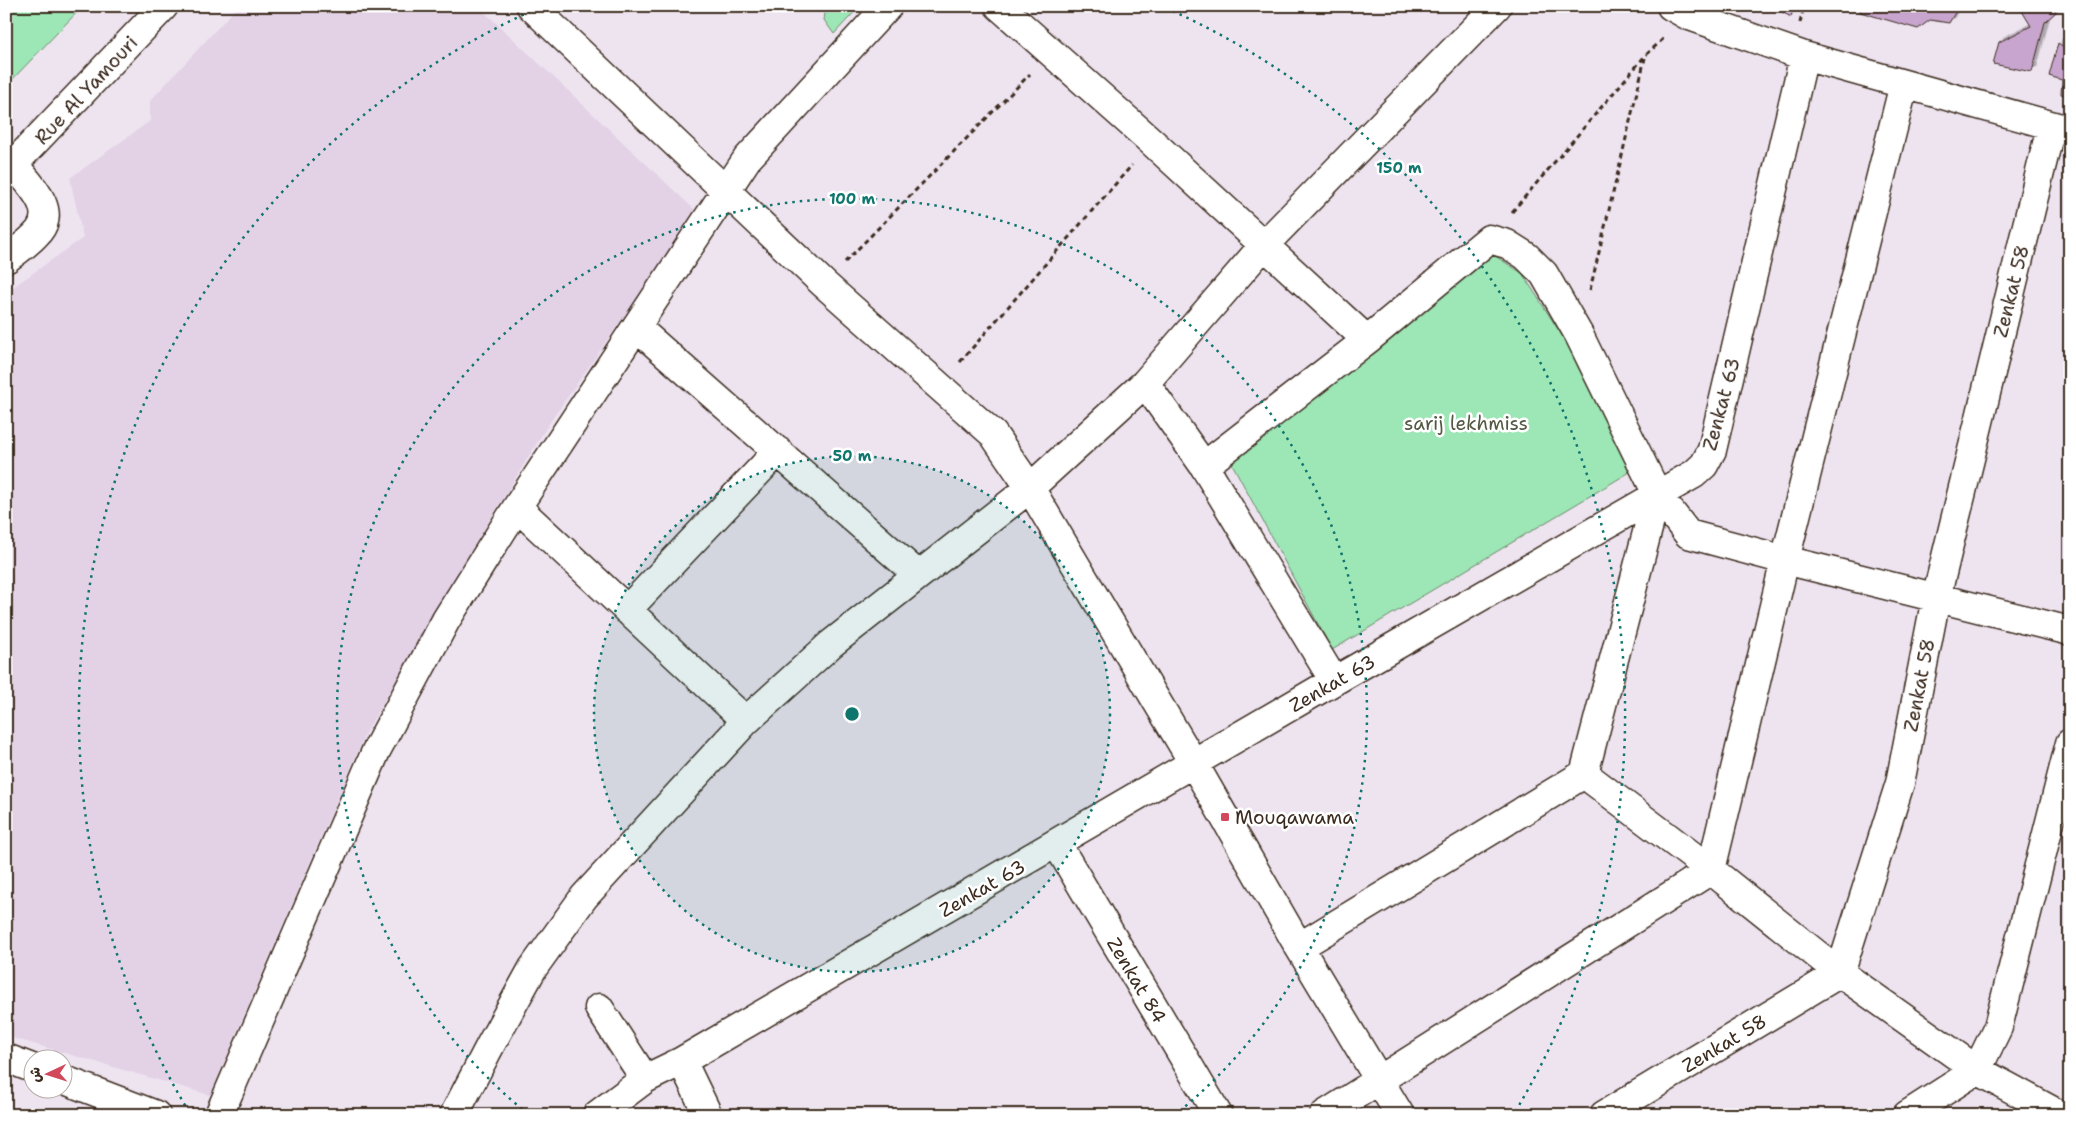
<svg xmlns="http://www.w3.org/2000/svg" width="2076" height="1121" font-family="'Shantell Sans','Playpen Sans Arabic',sans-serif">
<defs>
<filter id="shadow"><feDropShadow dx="4.5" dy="-4.5" stdDeviation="0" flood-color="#0004"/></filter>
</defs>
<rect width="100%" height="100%" fill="#eee4f0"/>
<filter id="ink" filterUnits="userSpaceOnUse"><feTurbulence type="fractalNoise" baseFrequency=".02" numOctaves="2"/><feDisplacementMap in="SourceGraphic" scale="10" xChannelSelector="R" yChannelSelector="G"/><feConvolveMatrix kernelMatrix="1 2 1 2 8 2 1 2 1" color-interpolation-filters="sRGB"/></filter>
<g filter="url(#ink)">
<!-- built -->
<path fill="#e3d1e6" d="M 238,6 L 478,6 L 697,212 L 548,425 L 469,554 L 366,732 L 210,1095 L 6,1036 L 6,292 L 83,238 L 70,178 L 150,121 L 150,101 Z"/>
<!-- green -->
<path fill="#9de6b5" stroke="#6c886a" d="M 6,6 L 83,6 L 6,86 Z
M 826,6 L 860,6 L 834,34 L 824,20 Z
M 1473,242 L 1522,273 L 1586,373 L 1630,472 L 1332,650 L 1222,445 Z"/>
<!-- building -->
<path fill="#c8a5ce" stroke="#3b2a1e" filter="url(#shadow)" d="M 1771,6 L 1794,6 L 1791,17 Z
M 1861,6 L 1959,6 L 1949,23 L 1930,20 L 1918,29 L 1860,12 Z
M 1959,6 L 1975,6 L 1970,9 Z
M 2019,6 L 2053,6 L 2056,12 L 2045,22 L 2032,72 L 1993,64 L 1999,42 L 2031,26 Z
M 2058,43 L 2065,48 L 2070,44 L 2070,96 L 2061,94 L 2062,80 L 2049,76 Z"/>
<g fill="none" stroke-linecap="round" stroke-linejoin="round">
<defs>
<path id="minor" d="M 531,6 L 824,284 L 993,434 L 1030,488 L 1194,764 L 1299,947 L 1400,1115
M 999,6 L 1152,142 L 1367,340 L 1489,239 L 1507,244 L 1526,256 L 1544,274 L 1579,335 L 1657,494 L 1688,534 L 1785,560 L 2070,631
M 1671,6 L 1687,15 L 1804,56 L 2068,130
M 6,172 L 164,6
M 6,259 C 17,251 30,242 39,231 C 57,208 28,183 14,165
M 636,327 L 918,575
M 1145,383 L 1204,466 L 1334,681
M 1204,466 L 1367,340
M 517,507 L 746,721
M 627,610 L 778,451
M 1584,774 L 1657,494
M 1057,844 L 1218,1115
M 1299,947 L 1584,774 L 1711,870 L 1840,973 L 1977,1070 L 2060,1115
M 599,1008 L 645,1079
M 6,1058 L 32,1068
M 682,1061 L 708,1115
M 62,1079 L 156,1115
M 219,1115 L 376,751 L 446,620 L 517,507 L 747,159 L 888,6
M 454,1115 L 491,1044 L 533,968 L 584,897 L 746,721 L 831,644 L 1030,488 L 1145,383 L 1264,245 L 1497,6
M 597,1115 L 645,1079 L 682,1061 L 1334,681 L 1694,474 L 1704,465 L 1712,450 L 1804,56
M 1324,1115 L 1711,870 L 1785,560 L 1904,84
M 1604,1115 L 1840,973 L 1900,783 L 1936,598 L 2051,127
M 1907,1115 L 1977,1070 L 1998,1027 L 2070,743"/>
</defs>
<!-- minor casing -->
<use href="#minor" stroke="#3b2a1e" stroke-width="31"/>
<!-- path -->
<path stroke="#3b2a1e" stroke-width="3" stroke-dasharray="5 4" stroke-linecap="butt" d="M 1800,23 L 1804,6
M 1512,212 L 1645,56 L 1664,38
M 845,262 L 1030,74
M 1590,290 L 1645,58
M 960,362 L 1132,165"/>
<!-- minor -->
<use href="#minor" stroke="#fff" stroke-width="28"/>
</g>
</g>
<!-- distance rings -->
<circle cx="852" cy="714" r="258" fill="#0f766e" fill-opacity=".12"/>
<g fill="none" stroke="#0f766e" stroke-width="2.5" stroke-dasharray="2.5 5">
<circle cx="852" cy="714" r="258"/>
<path d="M528 1114A515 515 0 1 1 1176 1114"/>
<path d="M189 1112A773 773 0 0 1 538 8M1166 8A773 773 0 0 1 1515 1112"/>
</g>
<!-- markers -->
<rect fill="#d1495b" stroke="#fff" stroke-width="2" x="1220" y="812" width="10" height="10" rx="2.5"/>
<g text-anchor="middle" stroke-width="5" stroke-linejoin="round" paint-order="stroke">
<!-- street labels -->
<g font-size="19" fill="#3b2a1e" stroke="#fff">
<text transform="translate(86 90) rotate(-47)" y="7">Rue Al Yamouri</text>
<text transform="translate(2011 291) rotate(-76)" y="7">Zenkat 58</text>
<text transform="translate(1721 404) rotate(-75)" y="7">Zenkat 63</text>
<text transform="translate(1332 683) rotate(-30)" y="7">Zenkat 63</text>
<text transform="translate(1919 685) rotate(-79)" y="7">Zenkat 58</text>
<text transform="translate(982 888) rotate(-30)" y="7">Zenkat 63</text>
<text transform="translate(1137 980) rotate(59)" y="7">Zenkat 84</text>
<text transform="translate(1724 1043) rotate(-31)" y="7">Zenkat 58</text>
</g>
<!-- park labels -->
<g font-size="19" fill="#545944" stroke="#fff">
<text x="1466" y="430">sarij lekhmiss</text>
</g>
<!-- poi labels -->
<g font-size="19" fill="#3b2a1e" stroke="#fff" text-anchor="start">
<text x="1235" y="824">Mouqawama</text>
</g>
</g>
<circle cx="852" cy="714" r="8" fill="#0f766e" stroke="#fff" stroke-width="2.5"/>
<g font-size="15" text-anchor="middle" font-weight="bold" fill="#0f766e" stroke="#fff" stroke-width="5" stroke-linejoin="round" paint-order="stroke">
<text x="1399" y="173">150 m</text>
<text x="852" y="204">100 m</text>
<text x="852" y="461">50 m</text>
</g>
<!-- margin -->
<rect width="2076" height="1121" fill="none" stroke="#fff" stroke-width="25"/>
<rect x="12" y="12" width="2051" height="1096" fill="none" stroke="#3b2a1e" stroke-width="2" filter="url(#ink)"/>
<!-- north arrow -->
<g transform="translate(48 1074) rotate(266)"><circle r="24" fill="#ffffff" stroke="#b1aaa5"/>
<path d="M0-4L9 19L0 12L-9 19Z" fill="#d1495b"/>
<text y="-8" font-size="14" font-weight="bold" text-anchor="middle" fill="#3b2a1e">ش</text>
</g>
</svg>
